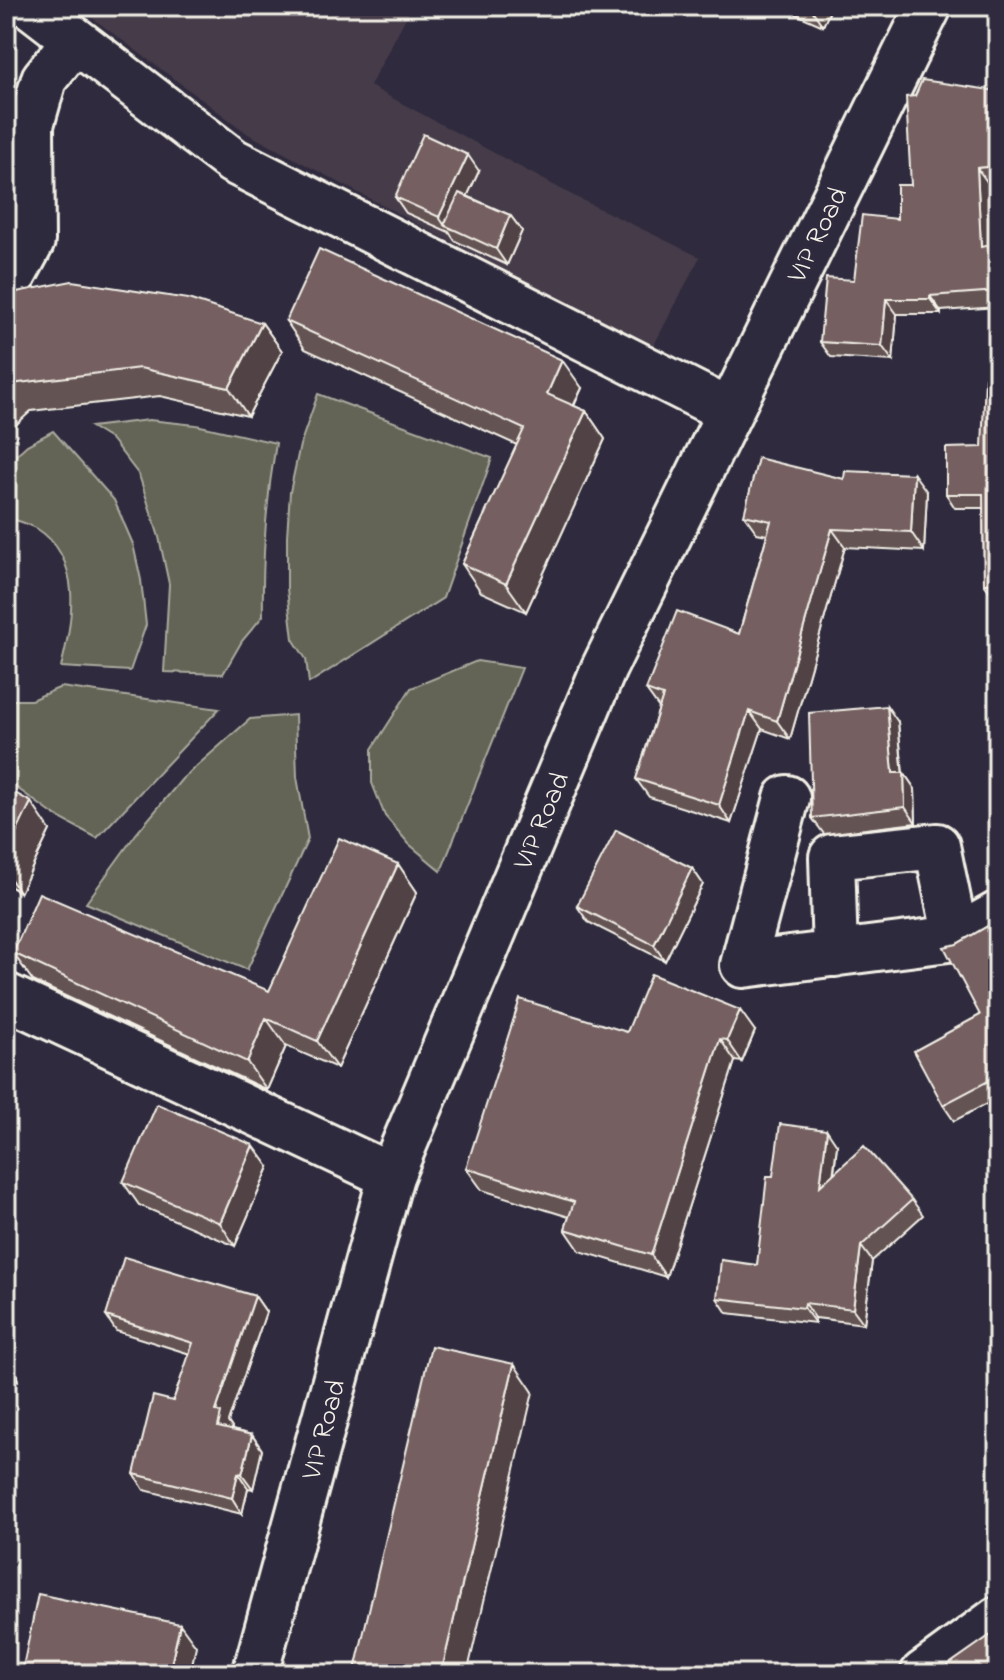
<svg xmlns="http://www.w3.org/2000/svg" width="1004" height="1680" font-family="'Indie Flower',sans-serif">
<rect width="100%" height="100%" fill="#2f2a3d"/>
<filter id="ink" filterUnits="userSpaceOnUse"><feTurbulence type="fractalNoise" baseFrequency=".0125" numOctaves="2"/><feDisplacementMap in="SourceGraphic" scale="16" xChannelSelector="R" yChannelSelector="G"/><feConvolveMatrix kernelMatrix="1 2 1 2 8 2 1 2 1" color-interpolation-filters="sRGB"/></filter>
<g filter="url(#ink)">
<!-- built -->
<path fill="#443a48" d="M 76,6 L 412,6 L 370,86 L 576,197 L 700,257 L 652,349 L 248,134 Z"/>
<!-- green -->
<path fill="#646456" stroke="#acaa9f" stroke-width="2" d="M 318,394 L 492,458 L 443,598 L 309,683 L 306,659 L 293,639 L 287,589 L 287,536 L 290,492 L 300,445 Z
M 149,420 L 196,425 L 276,443 C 266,501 262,557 263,616 L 242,641 L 223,674 L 164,672 L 169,584 L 159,537 L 139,475 L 112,440 L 91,427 Z
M 53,431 L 114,500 L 133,544 L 141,580 L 146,625 L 130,671 L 61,667 C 73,621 84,558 36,528 C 27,523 15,520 6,517 L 6,464 L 27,445 Z
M 477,661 L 522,668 L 441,871 L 409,844 L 385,816 L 372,783 L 372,749 L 411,688 Z
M 61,687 L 219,709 L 97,838 L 54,815 L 6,780 L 6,700 L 31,700 Z
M 295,715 L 297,777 L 308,839 L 247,970 L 86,903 L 136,834 L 182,779 L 250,719 Z"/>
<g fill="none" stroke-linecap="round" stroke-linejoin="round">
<defs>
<path id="minor" d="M 31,6 L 233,161 L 729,411
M 6,289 L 32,241 L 31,125 L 44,79 L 75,40
M 787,798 L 743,965 L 956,938 L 998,914
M 835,954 L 832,857 L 937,846 L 956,938
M 6,996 L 391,1176
M 923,1674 L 998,1619"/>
<path id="major" d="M 255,1674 L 391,1176 L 604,668 L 929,6"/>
</defs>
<!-- minor casing -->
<use href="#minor" stroke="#f4f1e8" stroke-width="50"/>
<!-- major casing -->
<use href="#major" stroke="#f4f1e8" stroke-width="50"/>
<!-- minor -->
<use href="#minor" stroke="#2f2a3d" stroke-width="44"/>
<!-- major -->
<use href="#major" stroke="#2f2a3d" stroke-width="44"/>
</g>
<!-- wall -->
<path fill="#645253" stroke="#f4f1e8" stroke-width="2" d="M 778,6 L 832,6 L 823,26 Z
M 998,91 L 998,182 L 988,183 L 991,244 L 998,243 L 998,307 L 941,311 L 941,314 L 897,314 L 893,361 L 831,357 L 820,342 L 854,280 L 897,219 L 911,185 Z
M 479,171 L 467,196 L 510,215 L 522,231 L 507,265 L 455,241 L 449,232 L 406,213 L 395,197 Z
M 6,294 L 262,323 L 282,351 L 248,416 L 160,396 L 31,411 L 6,434 Z
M 286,321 L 582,388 L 574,406 L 586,411 L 605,439 L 526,612 L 481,592 L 462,564 L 517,445 L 305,349 Z
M 998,378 L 998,597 L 994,597 L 984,584 L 983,508 L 955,508 L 946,494 L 982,447 Z
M 844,479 L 927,492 L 924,551 L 845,547 L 790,739 L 762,729 L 731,823 L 649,797 L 636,779 L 659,708 L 646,690 L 739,634 L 767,535 L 757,533 L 744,515 Z
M 898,722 L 903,773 L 904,773 L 915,789 L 916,823 L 824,834 L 812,818 Z
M 6,788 L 50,830 L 20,893 L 6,883 Z
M 398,864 L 417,892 L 337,1068 L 286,1046 L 267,1090 L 33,981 L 13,953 L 269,991 Z
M 692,868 L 703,884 L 665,961 L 588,922 L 577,906 Z
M 998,920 L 998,1098 L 954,1121 L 943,1105 L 980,1015 L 957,944 Z
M 755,1031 L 742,1062 L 735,1061 L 666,1277 L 580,1251 L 565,1229 L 569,1217 L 482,1190 L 466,1168 L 627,1032 Z
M 837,1145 L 834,1174 L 912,1200 L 923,1215 L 872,1261 L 864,1324 L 815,1318 L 815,1323 L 727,1313 L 717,1298 L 757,1265 L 773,1176 Z
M 269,1167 L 235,1246 L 139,1205 L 123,1182 Z
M 255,1296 L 266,1312 L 228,1422 L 232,1428 L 232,1430 L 252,1435 L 262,1450 L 253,1489 L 248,1488 L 242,1514 L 144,1490 L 134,1474 L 173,1401 L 190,1354 L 116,1331 L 106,1316 Z
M 6,1334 L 18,1381 L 6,1384 Z"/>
<!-- shaded-wall -->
<path fill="#514244" stroke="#f4f1e8" stroke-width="2" d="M 814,6 L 832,6 L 823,26 L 812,10 Z
M 468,155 L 479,171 L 452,229 L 445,226 L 439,217 Z
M 977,168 L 988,183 L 992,262 L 981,247 Z
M 510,215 L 522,231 L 507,265 L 496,249 Z
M 930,296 L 941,311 L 941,314 L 930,299 Z
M 886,299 L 897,314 L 893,361 L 882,346 Z
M 262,323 L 282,351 L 248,416 L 229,388 Z
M 562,360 L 582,388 L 566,421 L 547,394 Z
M 586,411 L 605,439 L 526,612 L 506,584 Z
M 914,474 L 927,492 L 924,551 L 911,532 Z
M 832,529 L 845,547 L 790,739 L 777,721 Z
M 887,706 L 898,722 L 904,789 L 893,773 Z
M 749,711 L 762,729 L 731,823 L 719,805 Z
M 904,773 L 915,789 L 916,823 L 905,807 Z
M 31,802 L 50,830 L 20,893 L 6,872 L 6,854 Z
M 398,864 L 417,892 L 337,1068 L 317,1041 Z
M 692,868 L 703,884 L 665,961 L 654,945 Z
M 740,1010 L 755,1031 L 742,1062 L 727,1040 Z
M 266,1018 L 286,1046 L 267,1090 L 247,1062 Z
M 720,1039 L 735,1061 L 666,1277 L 651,1255 Z
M 827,1130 L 837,1145 L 830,1201 L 820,1186 Z
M 253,1145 L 269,1167 L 235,1246 L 220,1223 Z
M 861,1246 L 872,1261 L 864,1324 L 853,1309 Z
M 255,1296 L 266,1312 L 228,1422 L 232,1428 L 229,1442 L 218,1427 L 216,1411 Z
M 805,1303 L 815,1318 L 815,1323 L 804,1308 Z
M 6,1334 L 18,1381 L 6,1363 Z
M 514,1364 L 533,1392 L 467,1674 L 441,1674 Z
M 252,1435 L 262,1450 L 253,1489 L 242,1474 Z
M 238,1473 L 248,1488 L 242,1514 L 232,1498 Z
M 180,1624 L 196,1646 L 190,1674 L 169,1674 Z"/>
<!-- building -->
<path fill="#745f61" stroke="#f4f1e8" stroke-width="2" d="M 922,80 L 998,91 L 998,166 L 977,168 L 981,247 L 998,243 L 998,291 L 930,296 L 930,299 L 886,299 L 882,346 L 820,342 L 826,278 L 854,280 L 862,215 L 897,219 L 897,185 L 911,185 L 906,97 L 915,96 Z
M 423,134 L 468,155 L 439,217 L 395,197 Z
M 459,193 L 510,215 L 496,249 L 444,225 Z
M 319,249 L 562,360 L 547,394 L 586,411 L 506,584 L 462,564 L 524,429 L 286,321 Z
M 72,281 L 188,299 L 262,323 L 229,388 L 140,368 L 11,384 L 6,388 L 6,294 Z
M 985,378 L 998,378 L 998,584 L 984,584 L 983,494 L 946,494 L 946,448 L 982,447 Z
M 758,458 L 844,479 L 845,471 L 914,474 L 911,532 L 832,529 L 777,721 L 749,711 L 719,805 L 636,779 L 663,696 L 646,690 L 677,611 L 739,634 L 771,521 L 744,515 Z
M 887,706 L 893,773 L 904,773 L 905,807 L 812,818 L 809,713 Z
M 6,788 L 31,802 L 6,854 Z
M 616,830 L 692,868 L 654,945 L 577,906 Z
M 339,838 L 398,864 L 317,1041 L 266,1018 L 247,1062 L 13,953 L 39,893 L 269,991 Z
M 998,920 L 998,1076 L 943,1105 L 914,1051 L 980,1015 L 944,947 L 957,944 Z
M 651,974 L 740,1010 L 727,1040 L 720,1039 L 651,1255 L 565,1229 L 574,1202 L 466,1168 L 520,999 L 627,1032 Z
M 157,1104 L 253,1145 L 220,1223 L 123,1182 Z
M 780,1124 L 827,1130 L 820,1186 L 864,1146 L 912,1200 L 861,1246 L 853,1309 L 805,1303 L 804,1308 L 717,1298 L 721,1260 L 757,1265 L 767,1176 L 773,1176 Z
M 124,1257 L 255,1296 L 216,1411 L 221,1413 L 218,1427 L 252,1435 L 242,1474 L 238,1473 L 232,1498 L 134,1474 L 153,1396 L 173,1401 L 193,1343 L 106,1316 Z
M 431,1346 L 514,1364 L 441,1674 L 354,1674 Z
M 38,1594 L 180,1624 L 169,1674 L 29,1674 L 22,1672 Z
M 998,1630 L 998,1674 L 935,1674 Z"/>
</g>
<g text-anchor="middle" stroke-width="8" stroke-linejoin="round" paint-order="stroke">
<!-- street labels -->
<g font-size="28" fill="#f4f1e8" stroke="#2f2a3d">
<text transform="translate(816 234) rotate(-64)" y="10">VIP Road</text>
<text transform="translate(540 820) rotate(-67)" y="10">VIP Road</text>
<text transform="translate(322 1429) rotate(-75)" y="10">VIP Road</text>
</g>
</g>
<!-- margin -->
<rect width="1004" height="1680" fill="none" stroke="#2f2a3d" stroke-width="32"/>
<rect x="16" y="16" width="972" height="1648" fill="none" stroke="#f4f1e8" stroke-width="3" filter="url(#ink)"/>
</svg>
